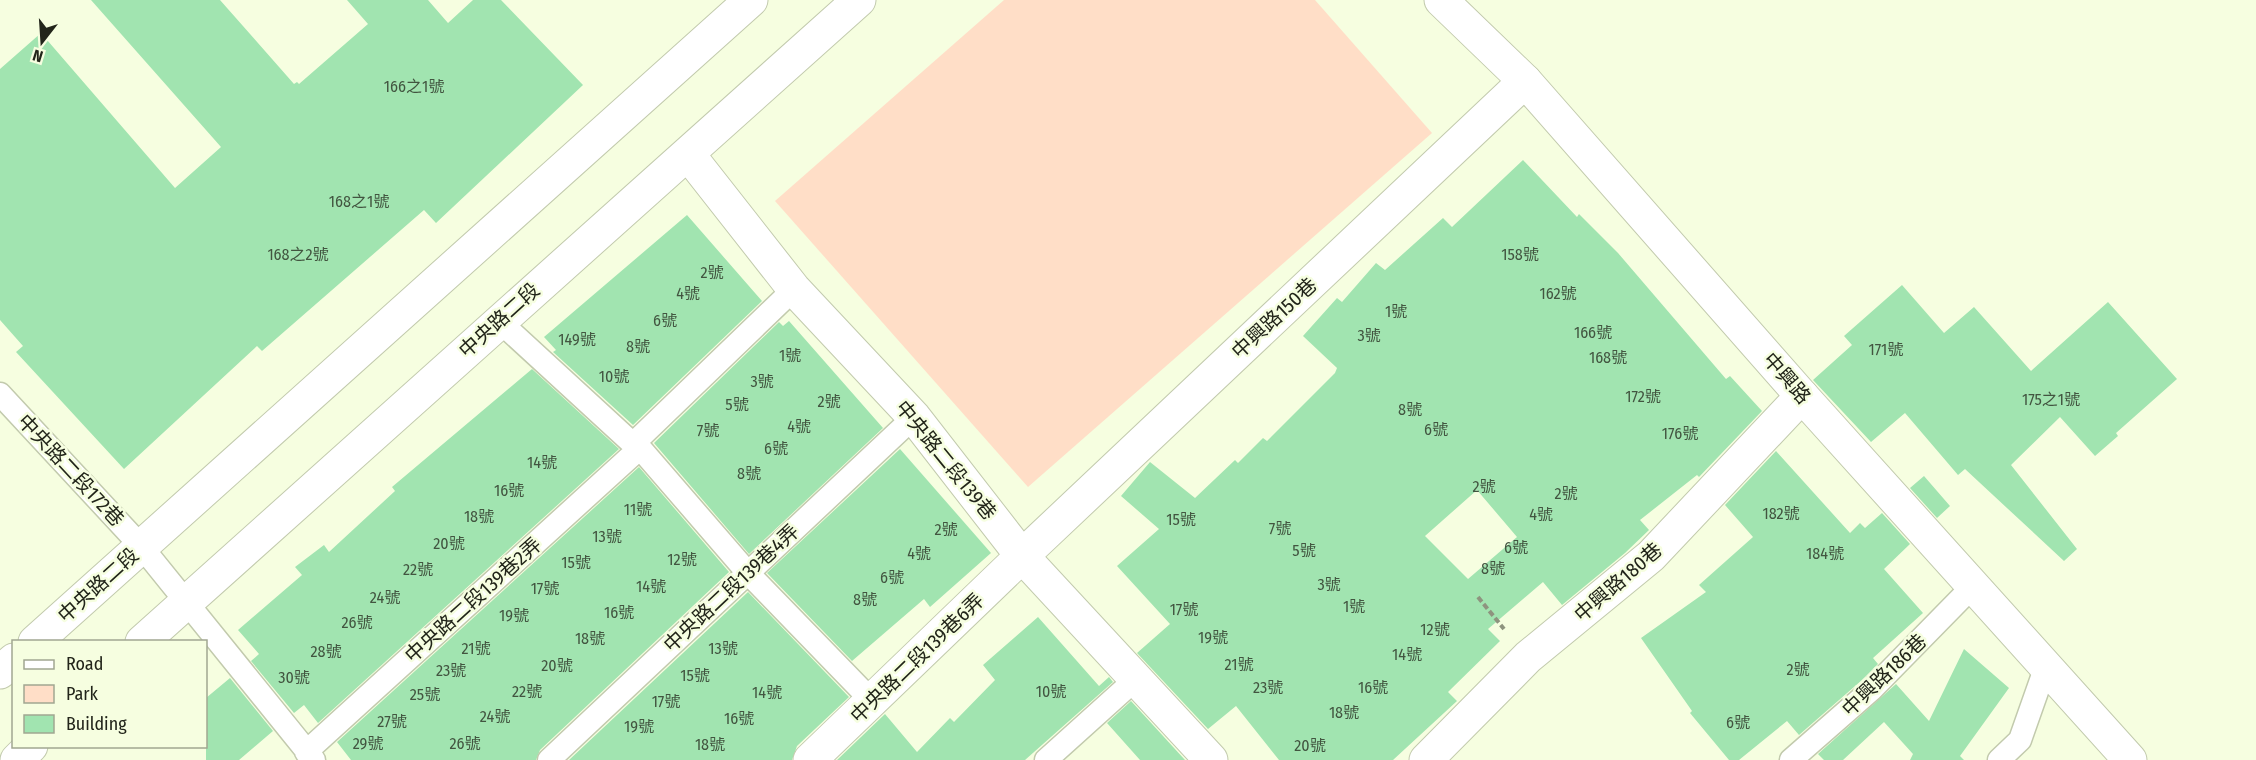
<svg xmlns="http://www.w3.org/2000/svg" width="2256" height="760" font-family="'Fira Sans Condensed','Noto Sans TC',sans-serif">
<rect width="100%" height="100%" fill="#f6fee0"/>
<!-- green -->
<path fill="#ffdec7" d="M 1004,0 L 1315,0 L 1432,133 L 1028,487 L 775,201 Z"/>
<!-- building -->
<path fill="#a1e4b0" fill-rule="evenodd" d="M 91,0 L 220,0 L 294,84 L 297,82 L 299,84 L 368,24 L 347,0 L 428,0 L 448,23 L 473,0 L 501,0 L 583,85 L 436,223 L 424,210 L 262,351 L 257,346 L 124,469 L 16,352 L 23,346 L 0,320 L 0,69 L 41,33 L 175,188 L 221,147 Z
M 1523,160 L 1577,217 L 1579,214 L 1618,253 L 1726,379 L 1730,376 L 1762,411 L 1699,477 L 1697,475 L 1640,520 L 1649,530 L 1625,553 L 1562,605 L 1543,582 L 1488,629 L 1500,641 L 1448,692 L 1457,701 L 1393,760 L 1279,760 L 1236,706 L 1208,729 L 1137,653 L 1170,624 L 1117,566 L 1159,529 L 1121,496 L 1150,462 L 1195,498 L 1235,460 L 1238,463 L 1263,438 L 1267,441 L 1335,373 L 1337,368 L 1303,336 L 1337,298 L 1342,302 L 1376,263 L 1385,270 L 1443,218 L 1452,227 ZM 1477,490 L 1517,537 L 1468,579 L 1425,536 Z
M 687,215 L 762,301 L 633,425 L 553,352 L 556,350 L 544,337 Z
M 1902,285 L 1944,333 L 1974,307 L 2031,371 L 2108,302 L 2177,379 L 2116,433 L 2118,436 L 2095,456 L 2060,417 L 2011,465 L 2077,549 L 2064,561 L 1965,469 L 1958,475 L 1905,413 L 1871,442 L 1813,380 L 1852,345 L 1844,336 Z
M 789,321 L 883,428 L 749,554 L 654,443 L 779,322 L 783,326 Z
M 532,369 L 619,449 L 318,723 L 304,705 L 294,713 L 251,661 L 259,654 L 238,630 L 302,575 L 295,567 L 324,545 L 329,552 L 395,491 L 392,487 Z
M 900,449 L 991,553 L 930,607 L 924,599 L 852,661 L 767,573 Z
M 1776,451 L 1850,533 L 1860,523 L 1865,528 L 1882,513 L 1910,544 L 1884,569 L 1923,613 L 1873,658 L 1878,664 L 1862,680 L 1799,735 L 1787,721 L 1739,760 L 1729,760 L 1690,713 L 1692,711 L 1641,638 L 1706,592 L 1699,585 L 1753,537 L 1725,505 Z
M 639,467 L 729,572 L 540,750 L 536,760 L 351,760 L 337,742 Z
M 1924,476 L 1950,506 L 1937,518 L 1910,488 Z
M 748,592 L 849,697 L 797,746 L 792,760 L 569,760 Z
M 1038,617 L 1099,686 L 1109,677 L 1113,682 L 1025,760 L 837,760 L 885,714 L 917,752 L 950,718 L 954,722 L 995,680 L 983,665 Z
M 1964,649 L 2009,688 L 1960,756 L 1964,760 L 1910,760 L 1913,754 L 1884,722 L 1843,760 L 1824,760 L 1818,754 L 1896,684 L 1929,721 Z
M 230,678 L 273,731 L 239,760 L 206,760 L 206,698 Z
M 1131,701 L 1185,760 L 1140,760 L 1107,723 Z"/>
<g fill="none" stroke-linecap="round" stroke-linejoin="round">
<defs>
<path id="lane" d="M 498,320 L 633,444 L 640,448 L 748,573 L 873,702
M 0,394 L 141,546 L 314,760
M 633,444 L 794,289
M 306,752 L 640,448
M 549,760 L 914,417
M 1046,760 L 1137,678
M 1791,760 L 1871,690 L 1974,585
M 1999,760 L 2020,740 L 2046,666"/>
<path id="street" d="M 688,154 L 794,289 L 914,417 L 1022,556 L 1211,760
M 810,760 L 1022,556 L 1525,81
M 1426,760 L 1528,657 L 1651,556 L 1802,396"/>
<path id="secondary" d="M 1441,0 L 1525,81 L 1802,396 L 2130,760
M 35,642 L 751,0
M 142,642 L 859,0
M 0,672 L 14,660
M 17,760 L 31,746"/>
</defs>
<!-- lane casing -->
<use href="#lane" stroke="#c2caad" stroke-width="25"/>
<!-- street casing -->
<use href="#street" stroke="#c2caad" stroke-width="35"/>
<!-- secondary casing -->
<use href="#secondary" stroke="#c2caad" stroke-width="35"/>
<!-- path -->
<path stroke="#8e947f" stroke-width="4" stroke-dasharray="6 3" stroke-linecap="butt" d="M 1478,597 L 1504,629"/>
<!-- lane -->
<use href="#lane" stroke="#fff" stroke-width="22"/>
<!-- street -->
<use href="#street" stroke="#fff" stroke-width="33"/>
<!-- secondary -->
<use href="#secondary" stroke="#fff" stroke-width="33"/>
</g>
<g text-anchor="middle" stroke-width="5" stroke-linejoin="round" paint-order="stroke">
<!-- number labels -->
<g font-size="16" fill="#425540">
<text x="414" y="92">166之1號</text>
<text x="359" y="207">168之1號</text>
<text x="298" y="260">168之2號</text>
<text x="1520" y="260">158號</text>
<text x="712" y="278">2號</text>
<text x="688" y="299">4號</text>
<text x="1558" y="299">162號</text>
<text x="1396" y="317">1號</text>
<text x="665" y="326">6號</text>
<text x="1593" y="338">166號</text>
<text x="1369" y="341">3號</text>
<text x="577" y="345">149號</text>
<text x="638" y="352">8號</text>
<text x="1886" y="355">171號</text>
<text x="790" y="361">1號</text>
<text x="1608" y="363">168號</text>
<text x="614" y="382">10號</text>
<text x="762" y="387">3號</text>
<text x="1643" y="402">172號</text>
<text x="2051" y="405">175之1號</text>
<text x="829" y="407">2號</text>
<text x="737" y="410">5號</text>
<text x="1410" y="415">8號</text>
<text x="799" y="432">4號</text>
<text x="1436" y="435">6號</text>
<text x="708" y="436">7號</text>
<text x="1680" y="439">176號</text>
<text x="776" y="454">6號</text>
<text x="542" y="468">14號</text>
<text x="749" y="479">8號</text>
<text x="1484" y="492">2號</text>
<text x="509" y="496">16號</text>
<text x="1566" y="499">2號</text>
<text x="638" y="515">11號</text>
<text x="1781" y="519">182號</text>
<text x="1541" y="520">4號</text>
<text x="479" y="522">18號</text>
<text x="1181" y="525">15號</text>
<text x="1280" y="534">7號</text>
<text x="946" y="535">2號</text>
<text x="607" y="542">13號</text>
<text x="449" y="549">20號</text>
<text x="1516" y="553">6號</text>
<text x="1304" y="556">5號</text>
<text x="919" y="559">4號</text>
<text x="1825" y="559">184號</text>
<text x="682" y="565">12號</text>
<text x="576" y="568">15號</text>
<text x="1493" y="574">8號</text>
<text x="418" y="575">22號</text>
<text x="892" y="583">6號</text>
<text x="1329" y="590">3號</text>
<text x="651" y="592">14號</text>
<text x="545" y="594">17號</text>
<text x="385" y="603">24號</text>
<text x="865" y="605">8號</text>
<text x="1354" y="612">1號</text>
<text x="1184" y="615">17號</text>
<text x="619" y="618">16號</text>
<text x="514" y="621">19號</text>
<text x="357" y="628">26號</text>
<text x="1435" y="635">12號</text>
<text x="1213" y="643">19號</text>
<text x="590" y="644">18號</text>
<text x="476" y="654">21號</text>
<text x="723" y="654">13號</text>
<text x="326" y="657">28號</text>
<text x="1407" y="660">14號</text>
<text x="1239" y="670">21號</text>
<text x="557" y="671">20號</text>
<text x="1798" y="675">2號</text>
<text x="451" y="676">23號</text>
<text x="695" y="681">15號</text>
<text x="294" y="683">30號</text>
<text x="1268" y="693">23號</text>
<text x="1373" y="693">16號</text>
<text x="527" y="697">22號</text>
<text x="1051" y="697">10號</text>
<text x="767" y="698">14號</text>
<text x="425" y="700">25號</text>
<text x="666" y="707">17號</text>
<text x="1344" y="718">18號</text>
<text x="495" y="722">24號</text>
<text x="739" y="724">16號</text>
<text x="392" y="727">27號</text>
<text x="1738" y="728">6號</text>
<text x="639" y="732">19號</text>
<text x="368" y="749">29號</text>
<text x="465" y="749">26號</text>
<text x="710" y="750">18號</text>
<text x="1310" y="751">20號</text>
</g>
<!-- street labels -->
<g font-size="20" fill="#22251a" stroke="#f6fee0">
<text transform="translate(1274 318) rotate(-43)" y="7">中興路150巷</text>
<text transform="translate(499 320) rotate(-42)" y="7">中央路二段</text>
<text transform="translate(1787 378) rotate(49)" y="7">中興路</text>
<text transform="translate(946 460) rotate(51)" y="7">中央路二段139巷</text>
<text transform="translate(71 470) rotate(47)" y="7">中央路二段172巷</text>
<text transform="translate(1618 582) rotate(-41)" y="7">中興路180巷</text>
<text transform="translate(98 585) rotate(-42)" y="7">中央路二段</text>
<text transform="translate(731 588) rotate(-43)" y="7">中央路二段139巷4弄</text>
<text transform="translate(473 600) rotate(-42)" y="7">中央路二段139巷2弄</text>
<text transform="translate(917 658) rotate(-44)" y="7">中央路二段139巷6弄</text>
<text transform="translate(1884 675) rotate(-44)" y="7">中興路186巷</text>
</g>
</g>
<!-- legend -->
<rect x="12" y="640" width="195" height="108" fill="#f6fee0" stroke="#a1a791" stroke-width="1.5"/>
<rect x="24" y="660" width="30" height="9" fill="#ffffff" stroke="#a1a791" stroke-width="1.5"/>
<text x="66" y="670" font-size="18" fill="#22251a">Road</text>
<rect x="24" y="685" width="30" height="18" fill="#ffdec7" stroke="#a1a791" stroke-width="1.5"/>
<text x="66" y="700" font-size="18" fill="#22251a">Park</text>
<rect x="24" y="715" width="30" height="18" fill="#a1e4b0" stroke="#a1a791" stroke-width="1.5"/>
<text x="66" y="730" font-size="18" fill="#22251a">Building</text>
<!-- north arrow -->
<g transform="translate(42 42) rotate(197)" stroke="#f6fee0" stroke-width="4.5" paint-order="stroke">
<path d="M0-4.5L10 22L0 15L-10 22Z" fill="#22251a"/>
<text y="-9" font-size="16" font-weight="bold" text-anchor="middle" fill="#22251a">N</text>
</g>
</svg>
